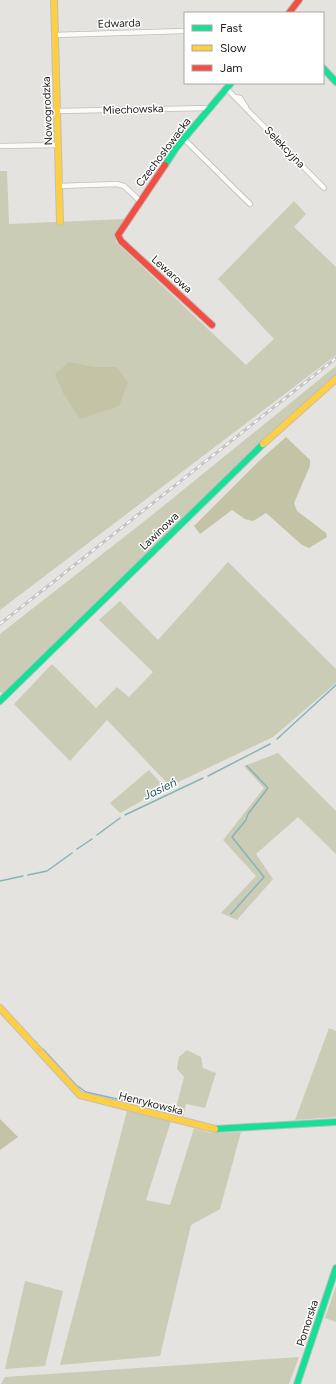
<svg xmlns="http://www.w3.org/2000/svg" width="336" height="1384" font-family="Figtree,sans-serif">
<rect width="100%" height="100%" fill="#e4e3df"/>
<!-- green -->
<path fill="#cbccb5" d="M 0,171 L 7,171 L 9,224 L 126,219 L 115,235 L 116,242 L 246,365 L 274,339 L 218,279 L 294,201 L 306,214 L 294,227 L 336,267 L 336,355 L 0,610 Z
M 336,366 L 336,376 L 311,397 L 4,694 L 0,692 L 0,634 L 151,516 Z
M 228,562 L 336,669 L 336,683 L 273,737 L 170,786 L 107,720 L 70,761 L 14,704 L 52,664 L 96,708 L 117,687 L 129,697 L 153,672 L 99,620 L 120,601 L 158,640 Z
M 278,753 L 336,811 L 336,854 L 298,817 L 256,854 L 273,879 L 237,920 L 221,913 L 256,876 L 223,840 L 264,788 L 244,766 Z
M 149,770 L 165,788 L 120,813 L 110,803 Z
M 329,1028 L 336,1031 L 336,1117 L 295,1120 Z
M 187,1050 L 201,1057 L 203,1068 L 216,1073 L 205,1108 L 186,1104 L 183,1118 L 175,1112 L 184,1077 L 177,1069 L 179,1057 Z
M 127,1111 L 171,1121 L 146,1200 L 170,1205 L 194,1128 L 211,1133 L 241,1132 L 220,1209 L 191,1225 L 160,1356 L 60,1365 Z
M 25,1281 L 63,1291 L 45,1366 L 5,1369 Z
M 336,1286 L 336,1322 L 325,1318 Z
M 299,1357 L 289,1384 L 1,1384 L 5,1377 Z"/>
<!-- forest -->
<path fill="#c3c4a6" d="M 69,362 L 94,367 L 117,367 L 128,383 L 119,406 L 80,419 L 63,393 L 55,374 Z
M 286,437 L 310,460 L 310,466 L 294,503 L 297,511 L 326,533 L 327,537 L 309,548 L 302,545 L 266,513 L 253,521 L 245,519 L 232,510 L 200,534 L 194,526 L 259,461 Z
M 0,1119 L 18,1137 L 0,1150 Z"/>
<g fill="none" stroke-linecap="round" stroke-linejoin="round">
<!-- stream -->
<path stroke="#86b3bb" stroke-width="1.5" d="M 277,739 L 336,685
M 208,776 L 270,744
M 125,815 L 203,778
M 97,835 L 120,818
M 77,849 L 92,839
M 28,875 L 47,871 L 72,853
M 0,881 L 23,876
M 231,914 L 264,877 L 232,837 L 246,820 L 248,814 L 268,788 L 247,766
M 28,1035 L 37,1043
M 43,1049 L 76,1085 L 86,1092 L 139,1104"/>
<defs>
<path id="street" d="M 54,35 L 185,31
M 226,88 L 324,188
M 235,97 L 240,98 L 246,107
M 57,111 L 210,108
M 184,139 L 250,204
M 0,146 L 58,145
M 59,186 L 117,184 L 124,186 L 140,201"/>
<path id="fast" d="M 323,68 L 336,82
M 165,165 L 176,148 L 231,83
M 0,701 L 263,444
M 215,1129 L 336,1122
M 297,1384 L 336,1268"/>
<path id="slow" d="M 54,0 L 60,222
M 263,444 L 336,379
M 0,1008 L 80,1095 L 215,1129"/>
<path id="jam" d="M 289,13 L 299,0
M 165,165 L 118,235 L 121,241 L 212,325"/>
</defs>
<!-- street casing -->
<use href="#street" stroke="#c0bfbc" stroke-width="6"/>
<!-- fast casing -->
<use href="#fast" stroke="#c0bfbc" stroke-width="8"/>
<!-- slow casing -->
<use href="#slow" stroke="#c0bfbc" stroke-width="8"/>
<!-- jam casing -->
<use href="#jam" stroke="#c0bfbc" stroke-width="8"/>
<!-- street -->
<use href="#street" stroke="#fbfbfa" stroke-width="4.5"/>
<!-- fast -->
<use href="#fast" stroke="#16e098" stroke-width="6"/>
<!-- slow -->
<use href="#slow" stroke="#ffcf43" stroke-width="6"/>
<!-- jam -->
<use href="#jam" stroke="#f24e42" stroke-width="6"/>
<defs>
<path id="rail" d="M 0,624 L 336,358"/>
</defs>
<!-- rail casing -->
<use href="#rail" stroke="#c4c4c3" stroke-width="3"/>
<!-- rail -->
<use href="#rail" stroke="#fff" stroke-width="1.5" stroke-dasharray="4.5" stroke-linecap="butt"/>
</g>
<g text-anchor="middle" stroke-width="3" stroke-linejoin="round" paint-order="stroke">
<!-- street labels -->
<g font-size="11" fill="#242321" stroke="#fff">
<text transform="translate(119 23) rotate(-2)" y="4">Edwarda</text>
<text transform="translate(133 109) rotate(-2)" y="4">Miechowska</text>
<text transform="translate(47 111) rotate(-92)" y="4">Nowogrodzka</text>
<text transform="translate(285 147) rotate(46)" y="4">Selekcyjna</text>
<text transform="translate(163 152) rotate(-53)" y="4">Czechosłowacka</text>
<text transform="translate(172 274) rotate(42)" y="4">Lewarowa</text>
<text transform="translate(159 531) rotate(-44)" y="4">Lawinowa</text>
<text transform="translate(151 1103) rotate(14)" y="4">Henrykowska</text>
<text transform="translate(307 1323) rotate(-72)" y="4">Pomorska</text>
</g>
<!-- water labels -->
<g font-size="12" font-style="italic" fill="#235a65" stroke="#fff">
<text transform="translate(160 789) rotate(-25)" y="4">Jasień</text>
</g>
</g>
<!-- legend -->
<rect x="184" y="12" width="140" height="72" fill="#ffffff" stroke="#a7a7a6"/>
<rect x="192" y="25" width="20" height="6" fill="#16e098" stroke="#a7a7a6"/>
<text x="220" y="32" font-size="12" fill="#242321">Fast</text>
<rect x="192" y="45" width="20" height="6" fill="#ffcf43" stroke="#a7a7a6"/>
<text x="220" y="52" font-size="12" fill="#242321">Slow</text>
<rect x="192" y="65" width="20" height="6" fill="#f24e42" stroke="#a7a7a6"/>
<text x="220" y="72" font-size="12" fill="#242321">Jam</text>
</svg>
